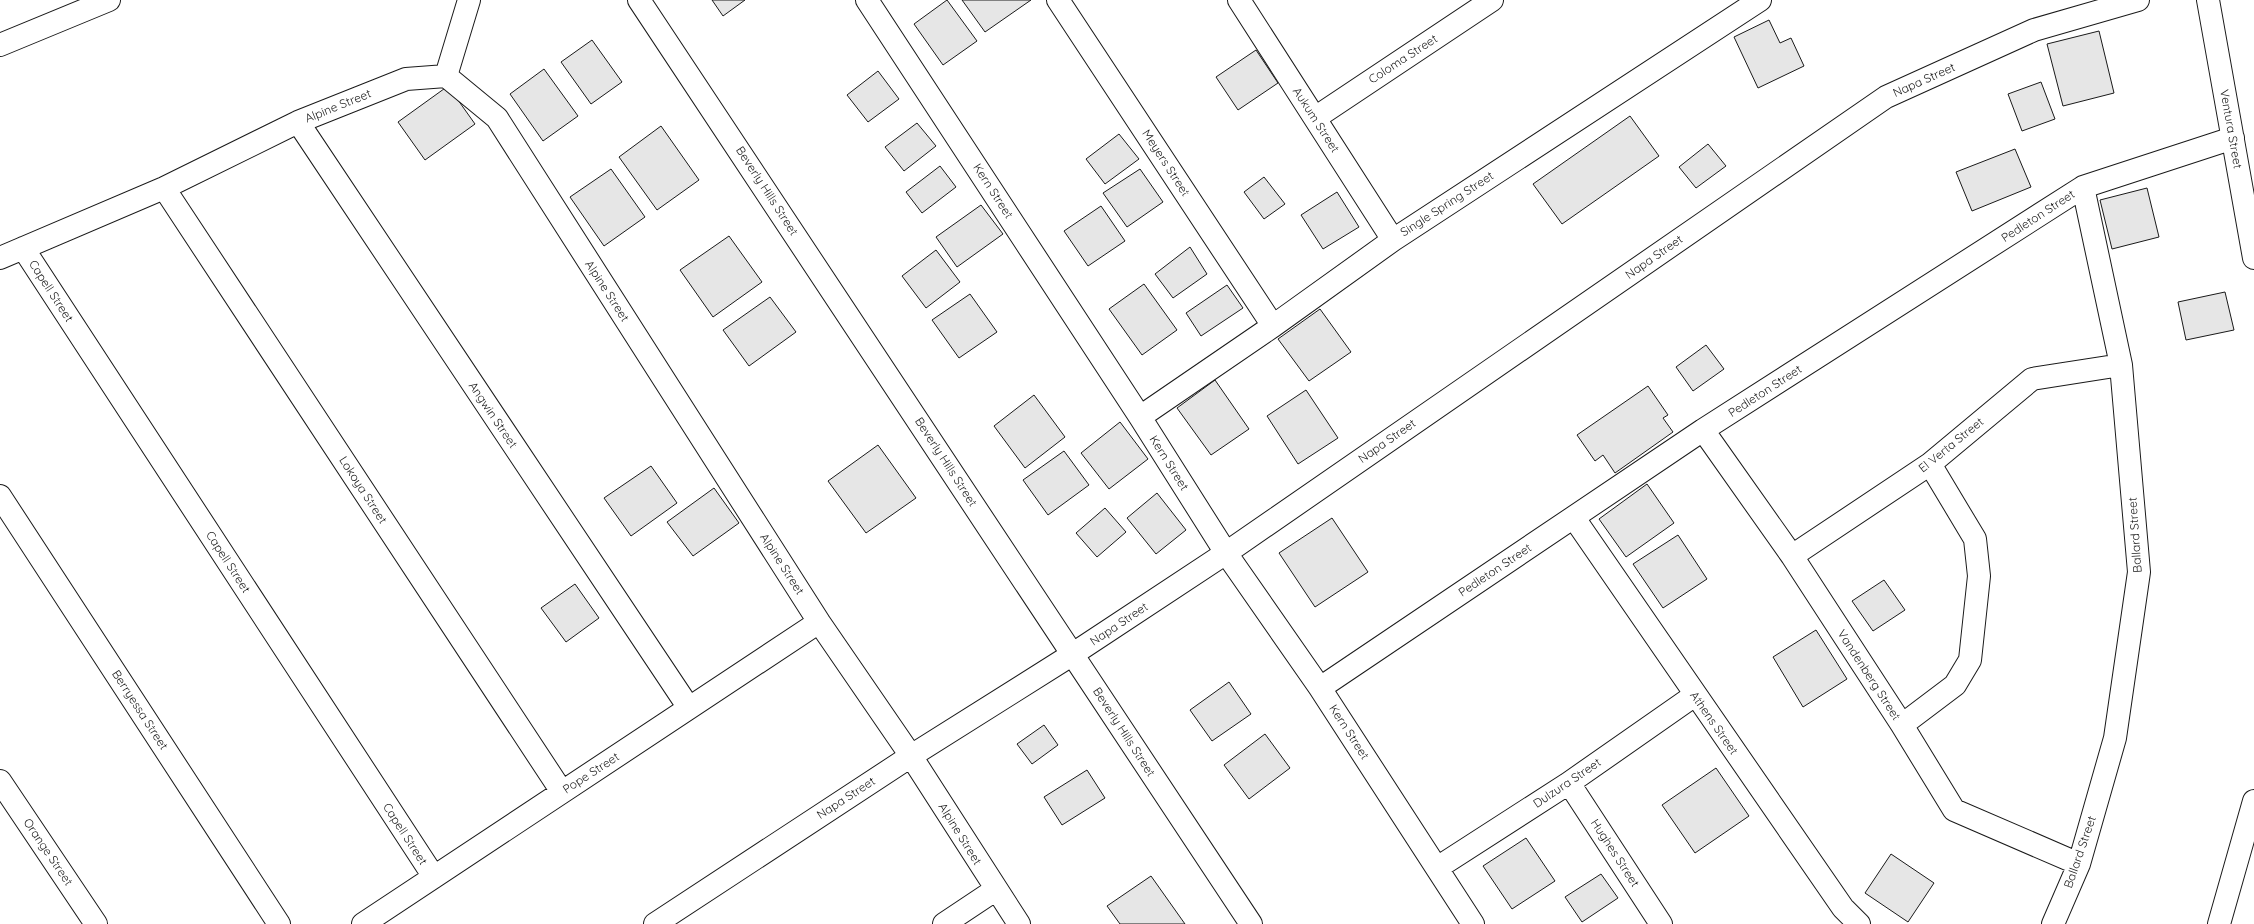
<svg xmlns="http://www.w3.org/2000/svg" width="2254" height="924" font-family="Quicksand,sans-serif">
<rect width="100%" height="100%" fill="#fff"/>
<!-- building -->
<path fill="#e6e6e6" stroke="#1a1a1a" d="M 712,0 L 745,0 L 723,16 Z
M 947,0 L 977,41 L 943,65 L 914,24 Z
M 962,0 L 1031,0 L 985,32 Z
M 1769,20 L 1780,43 L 1791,38 L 1804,66 L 1758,88 L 1734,37 Z
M 2099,31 L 2114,93 L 2063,106 L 2047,44 Z
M 592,40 L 622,82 L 591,104 L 561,62 Z
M 1256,50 L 1278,83 L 1238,110 L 1216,77 Z
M 544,69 L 578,116 L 543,141 L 510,94 Z
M 878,71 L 899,99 L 868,122 L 847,95 Z
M 2041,82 L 2055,119 L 2022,131 L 2008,94 Z
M 448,86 L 475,124 L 425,160 L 398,122 Z
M 1630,116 L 1659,156 L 1562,224 L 1533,184 Z
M 917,123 L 936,146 L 904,171 L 885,147 Z
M 661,126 L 699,180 L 657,210 L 619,157 Z
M 1119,134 L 1139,159 L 1105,184 L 1086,159 Z
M 1708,144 L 1726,166 L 1696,188 L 1679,167 Z
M 2015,149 L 2031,187 L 1972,211 L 1956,172 Z
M 940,166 L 956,187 L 922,213 L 906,192 Z
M 611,169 L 645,217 L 604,246 L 570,197 Z
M 1140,169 L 1163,202 L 1127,227 L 1103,193 Z
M 1264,177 L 1285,204 L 1264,219 L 1244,192 Z
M 2147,188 L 2159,237 L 2112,249 L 2100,200 Z
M 1337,192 L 1359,227 L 1323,249 L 1301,215 Z
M 981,205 L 1003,234 L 957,267 L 936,237 Z
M 1101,206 L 1125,241 L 1088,266 L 1064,231 Z
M 729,236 L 762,282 L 713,317 L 680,270 Z
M 1190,247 L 1207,274 L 1173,298 L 1155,274 Z
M 936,250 L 960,282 L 926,308 L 902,276 Z
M 1144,284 L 1177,330 L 1142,355 L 1109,309 Z
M 1227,285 L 1243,308 L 1201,336 L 1186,313 Z
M 2225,292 L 2234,330 L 2186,340 L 2178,302 Z
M 970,294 L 997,332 L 959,358 L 932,320 Z
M 770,297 L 796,332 L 749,366 L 723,330 Z
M 1320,309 L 1351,352 L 1309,381 L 1278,339 Z
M 1706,345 L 1724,369 L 1693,391 L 1676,367 Z
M 1215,380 L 1249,429 L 1211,455 L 1177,408 Z
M 1648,386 L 1668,415 L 1663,418 L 1673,432 L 1615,473 L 1603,455 L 1595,461 L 1577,435 Z
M 1306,390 L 1338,438 L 1298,464 L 1267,416 Z
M 1034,395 L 1065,437 L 1025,468 L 994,426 Z
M 1120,422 L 1148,459 L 1109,489 L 1081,453 Z
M 878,445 L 916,498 L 866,533 L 828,481 Z
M 1064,451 L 1089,485 L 1048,515 L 1023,480 Z
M 651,466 L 677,503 L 631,536 L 604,498 Z
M 1647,484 L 1674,523 L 1626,557 L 1599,519 Z
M 714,488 L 739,523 L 693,556 L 667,522 Z
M 1157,493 L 1186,530 L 1156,554 L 1127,518 Z
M 1105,508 L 1126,532 L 1097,557 L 1076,533 Z
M 1332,518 L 1368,572 L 1315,607 L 1279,553 Z
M 1678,535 L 1707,579 L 1663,608 L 1633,564 Z
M 1884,580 L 1905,610 L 1873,631 L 1852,601 Z
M 575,584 L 599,618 L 566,642 L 541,608 Z
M 1816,630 L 1847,679 L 1803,707 L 1773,657 Z
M 1229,682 L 1251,714 L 1212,741 L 1190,710 Z
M 1044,725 L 1058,745 L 1032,764 L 1017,744 Z
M 1265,734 L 1290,768 L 1249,799 L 1224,765 Z
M 1716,768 L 1749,816 L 1695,853 L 1662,805 Z
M 1087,770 L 1105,798 L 1062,825 L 1044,797 Z
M 1526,838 L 1555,881 L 1512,909 L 1483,866 Z
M 1891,854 L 1934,883 L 1908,922 L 1865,893 Z
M 1601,874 L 1618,898 L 1582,922 L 1565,897 Z
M 1151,876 L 1185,924 L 1120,924 L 1107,906 Z"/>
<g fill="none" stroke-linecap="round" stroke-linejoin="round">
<defs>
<path id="minor" d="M 639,0 L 1251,924
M 867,0 L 1140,417 L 1226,553 L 1320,688 L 1473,924
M 1058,0 L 1273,326
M 1239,0 L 1393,240
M 2208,0 L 2254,258
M 0,45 L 109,0
M 446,76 L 469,0
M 1315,118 L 1492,0
M 298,122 L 689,708
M 164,188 L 562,792
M 23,248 L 434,877
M 0,258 L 164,188 L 298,122 L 406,79 L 446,76 L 497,118 L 819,622 L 911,756 L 1019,924
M 1140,417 L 1273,326 L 1393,240 L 1760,0
M 1703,430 L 1792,556 L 1902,725 L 1954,810 L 2079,864
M 0,496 L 279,924
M 1574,518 L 1843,908 L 1859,924
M 1792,556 L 1930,464 L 2032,379 L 2121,365
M 1320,688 L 1703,430 L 2083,187 L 2233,138
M 1902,725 L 1955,685 L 1970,660 L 1979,576 L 1975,539 L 1930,464
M 0,781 L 96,924
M 1569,783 L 1661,924
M 1437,868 L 1569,783 L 1695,695
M 363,924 L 819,622
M 655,924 L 911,756 L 1073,654 L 1226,553 L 1886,97 L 2034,30 L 2138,0
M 944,924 L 995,890
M 2053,924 L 2079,864 L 2115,738 L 2139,572 L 2121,365 L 2083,187
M 2219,924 L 2254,801"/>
</defs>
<!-- minor casing -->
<use href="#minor" stroke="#1a1a1a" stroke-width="24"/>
<!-- minor -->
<use href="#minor" stroke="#fff" stroke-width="22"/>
</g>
<g text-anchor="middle" stroke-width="3" stroke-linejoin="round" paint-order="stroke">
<!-- street labels -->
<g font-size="12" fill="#1a1a1a" stroke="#fff">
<text transform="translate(1403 59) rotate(-33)" y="4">Coloma Street</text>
<text transform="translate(1924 80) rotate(-24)" y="4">Napa Street</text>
<text transform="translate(338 106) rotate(-22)" y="4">Alpine Street</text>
<text transform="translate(1316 120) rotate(57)" y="4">Aukum Street</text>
<text transform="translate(2231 129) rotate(80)" y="4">Ventura Street</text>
<text transform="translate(1166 163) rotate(57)" y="4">Meyers Street</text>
<text transform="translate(767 191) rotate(57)" y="4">Beverly Hills Street</text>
<text transform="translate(993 191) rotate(57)" y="4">Kern Street</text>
<text transform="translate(1447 204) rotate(-33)" y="4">Single Spring Street</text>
<text transform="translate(2038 216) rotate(-33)" y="4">Pedleton Street</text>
<text transform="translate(1654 257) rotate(-35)" y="4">Napa Street</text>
<text transform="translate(51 291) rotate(57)" y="4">Capell Street</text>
<text transform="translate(607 291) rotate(57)" y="4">Alpine Street</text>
<text transform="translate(1765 391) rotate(-33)" y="4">Pedleton Street</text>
<text transform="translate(493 415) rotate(56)" y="4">Angwin Street</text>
<text transform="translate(1387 441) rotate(-35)" y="4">Napa Street</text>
<text transform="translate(1951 445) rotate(-39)" y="4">El Verta Street</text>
<text transform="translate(946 462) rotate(57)" y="4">Beverly Hills Street</text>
<text transform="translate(1169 463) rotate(58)" y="4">Kern Street</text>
<text transform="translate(363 490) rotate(57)" y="4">Lokoya Street</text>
<text transform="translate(2135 535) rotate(-94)" y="4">Ballard Street</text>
<text transform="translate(228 562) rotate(57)" y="4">Capell Street</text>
<text transform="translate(782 564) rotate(57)" y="4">Alpine Street</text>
<text transform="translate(1495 570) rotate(-34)" y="4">Pedleton Street</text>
<text transform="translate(1119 624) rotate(-34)" y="4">Napa Street</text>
<text transform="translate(1869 675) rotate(57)" y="4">Vandenberg Street</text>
<text transform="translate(140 710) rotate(57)" y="4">Berryessa Street</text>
<text transform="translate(1714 723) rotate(55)" y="4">Athens Street</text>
<text transform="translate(1124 732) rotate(57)" y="4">Beverly Hills Street</text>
<text transform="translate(1349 732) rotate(57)" y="4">Kern Street</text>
<text transform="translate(591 773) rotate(-33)" y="4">Pope Street</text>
<text transform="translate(1567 783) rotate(-34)" y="4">Dulzura Street</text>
<text transform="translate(846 798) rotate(-33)" y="4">Napa Street</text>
<text transform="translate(405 834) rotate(57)" y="4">Capell Street</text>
<text transform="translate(960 834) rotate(58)" y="4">Alpine Street</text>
<text transform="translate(48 852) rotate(56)" y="4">Orange Street</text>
<text transform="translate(2080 852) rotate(-71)" y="4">Ballard Street</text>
<text transform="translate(1615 853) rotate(57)" y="4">Hughes Street</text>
</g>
</g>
</svg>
